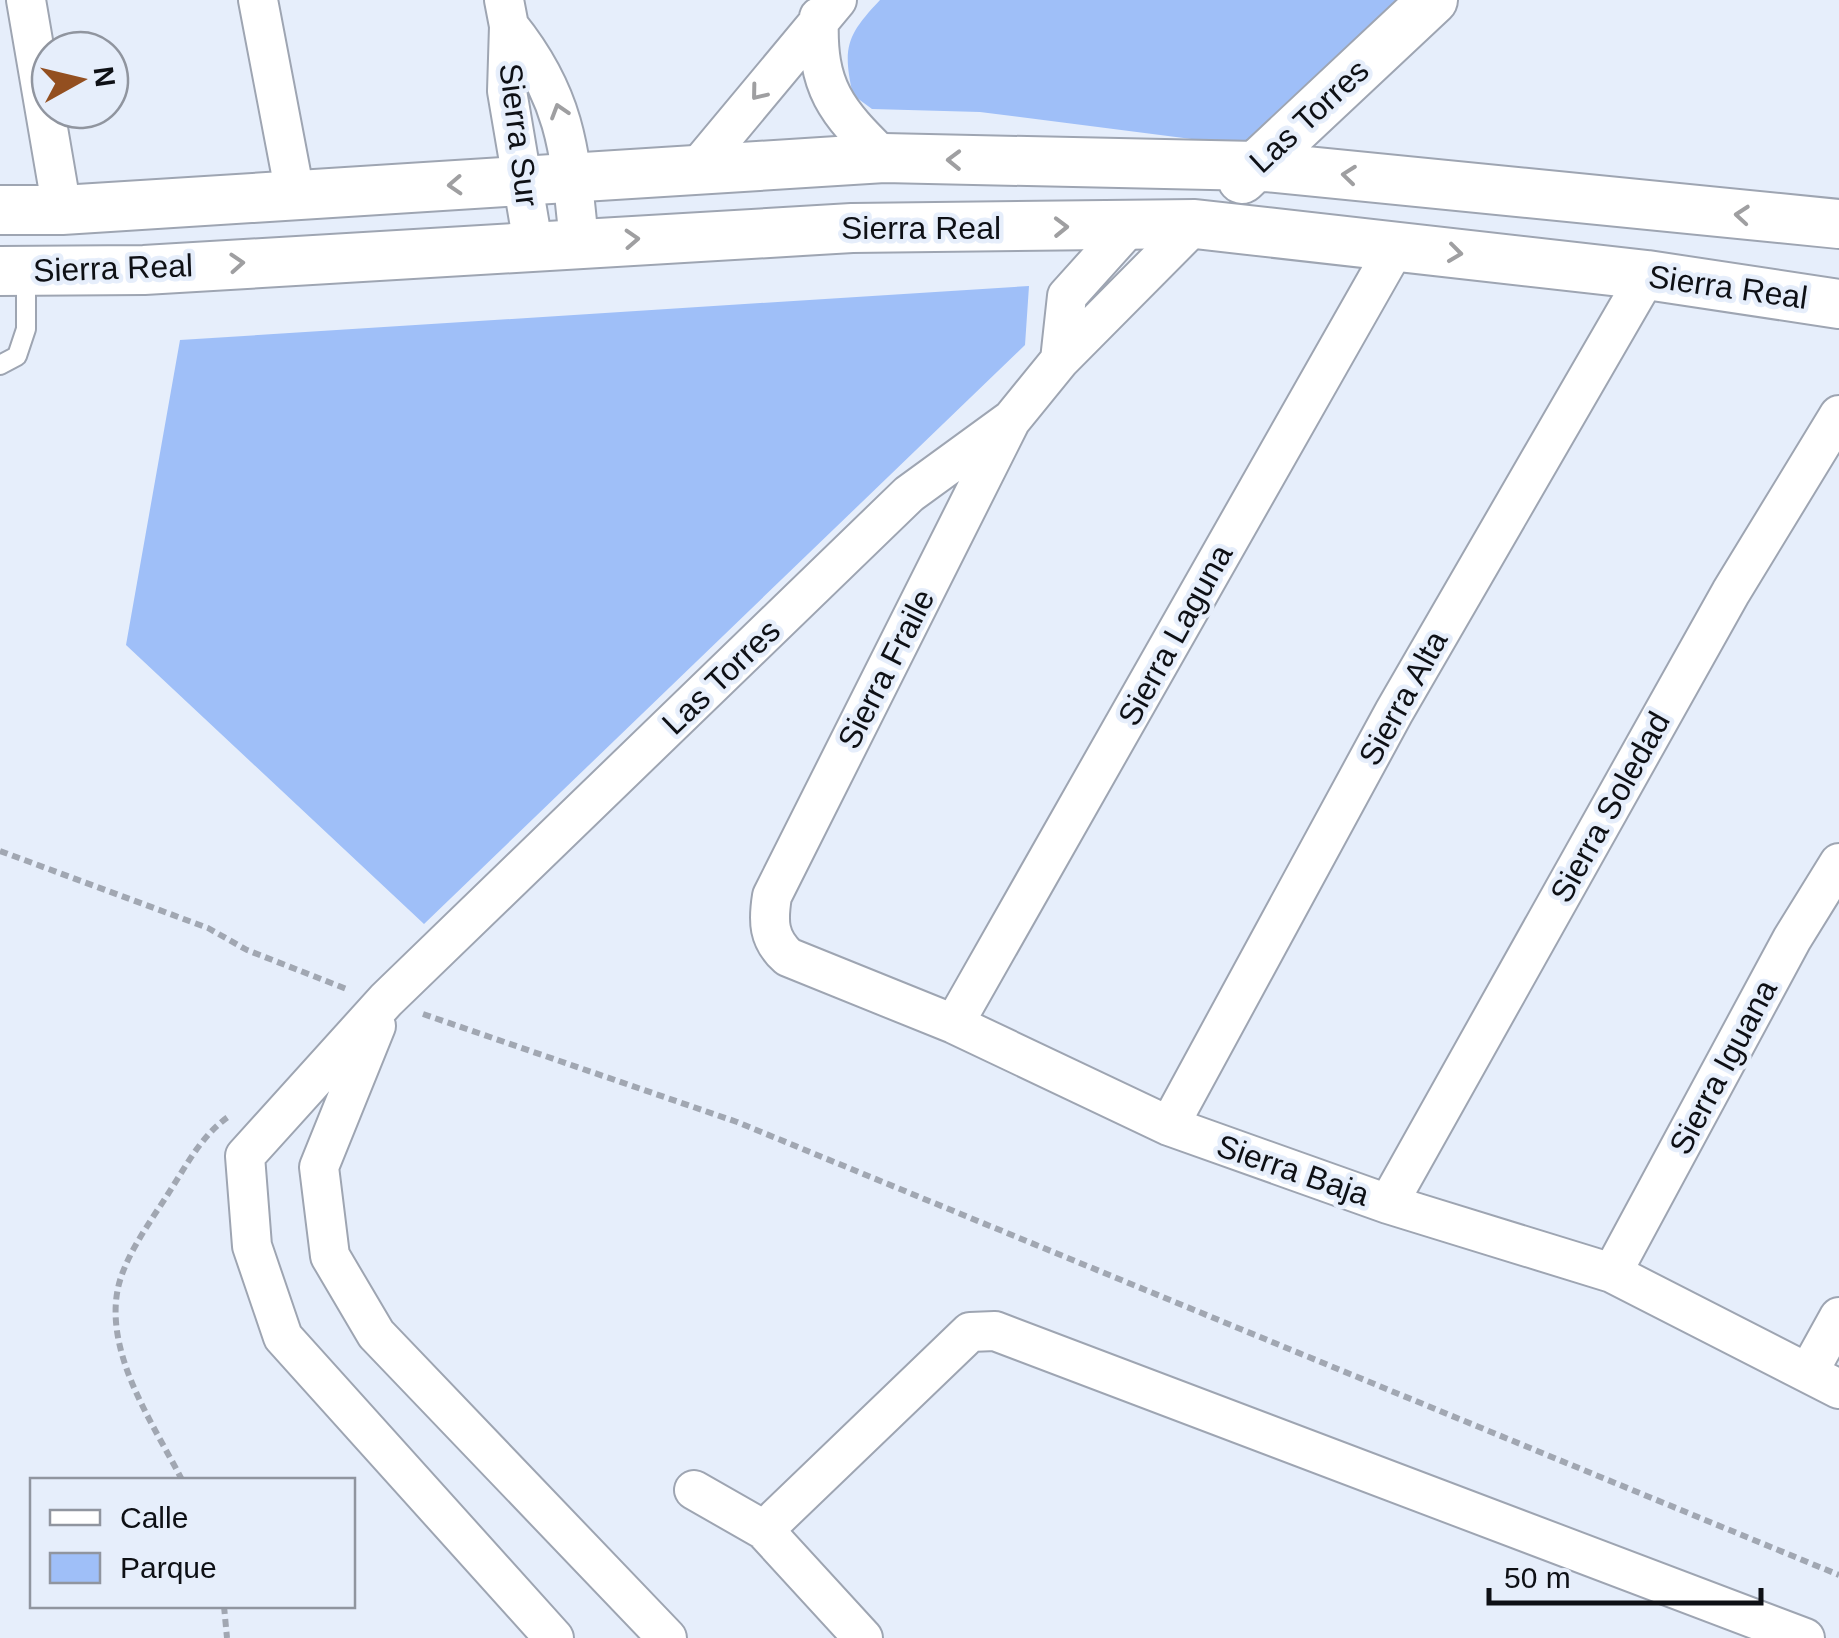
<svg xmlns="http://www.w3.org/2000/svg" width="1839" height="1638" font-family="Arial,sans-serif">
<rect width="100%" height="100%" fill="#e6eefb"/>
<!-- green -->
<path fill="#9fbff8" d="M 880,0 L 1405,0 L 1246,146 L 980,112 L 872,109 L 853,95 C 842,47 847,35 880,0 Z
M 1029,286 L 1025,345 L 424,924 L 126,645 L 180,340 Z"/>
<g fill="none" stroke-linecap="round" stroke-linejoin="round">
<defs>
<path id="service" d="M 0,365 L 17,356 L 26,329 L 26,271"/>
<path id="minor" d="M 26,0 L 62,210
M 258,0 L 295,194
M 504,0 L 509,26 L 507,91 L 533,244
M 819,17 C 816,88 836,111 884,158
M 509,26 C 567,98 570,152 579,242
M 693,173 L 837,0
M 1060,360 L 1067,296 L 1130,226
M 1010,422 L 772,896 C 768,921 768,939 788,957 L 954,1024 L 1169,1126 L 1388,1204 L 1612,1273 L 1839,1389
M 954,1024 L 1396,246
M 376,1026 L 319,1167 L 330,1256 L 376,1334 L 667,1638
M 1169,1126 L 1394,712 L 1647,275
M 1388,1204 L 1731,592 L 1839,415
M 1612,1273 L 1792,939 L 1839,863
M 1808,1373 L 1839,1317
M 694,1490 L 764,1530 L 863,1638
M 764,1530 L 970,1332 L 995,1331 L 1805,1638
M 554,1638 L 283,1337 L 252,1246 L 245,1156 L 386,1000 L 909,494 L 1012,419 L 1060,360 L 1195,224"/>
<path id="tertiary" d="M 1242,179 L 1433,0
M 0,210 L 62,210 L 884,158 L 1256,166 L 1839,224
M 0,271 L 144,270 L 852,228 L 1195,224 L 1647,275 L 1839,304"/>
</defs>
<!-- service casing -->
<use href="#service" stroke="#9ea5b2" stroke-width="22"/>
<!-- minor casing -->
<use href="#minor" stroke="#9ea5b2" stroke-width="42"/>
<!-- tertiary casing -->
<use href="#tertiary" stroke="#9ea5b2" stroke-width="52"/>
<!-- path -->
<path stroke="#a1a7b2" stroke-width="6" stroke-dasharray="8 5" stroke-linecap="butt" d="M 0,851 L 208,928 L 247,950 L 349,990
M 423,1014 L 737,1122 L 1839,1575
M 182,1480 C 154,1425 104,1354 118,1288 C 125,1256 150,1222 168,1194 C 186,1166 201,1136 228,1117
M 224,1606 L 227,1638"/>
<!-- service -->
<use href="#service" stroke="#fff" stroke-width="18"/>
<!-- minor -->
<use href="#minor" stroke="#fff" stroke-width="38"/>
<!-- tertiary -->
<use href="#tertiary" stroke="#fff" stroke-width="48"/>
</g>
<!-- one-way arrows -->
<defs><path id="oneway-chevron" d="M-2-3.5L2.5 0L-2 3.5" fill="none" stroke-width="1.6" stroke-linecap="round" stroke-linejoin="round" transform="scale(2.5)"/></defs>
<g stroke="#9f9fa1">
<use href="#oneway-chevron" transform="translate(758 93) rotate(129)"/>
<use href="#oneway-chevron" transform="translate(559 111) rotate(-107)"/>
<use href="#oneway-chevron" transform="translate(954 160) rotate(-179)"/>
<use href="#oneway-chevron" transform="translate(1349 175) rotate(-174)"/>
<use href="#oneway-chevron" transform="translate(455 185) rotate(177)"/>
<use href="#oneway-chevron" transform="translate(1742 215) rotate(-175)"/>
<use href="#oneway-chevron" transform="translate(1061 227) rotate(-1)"/>
<use href="#oneway-chevron" transform="translate(632 239) rotate(-3)"/>
<use href="#oneway-chevron" transform="translate(1455 253) rotate(7)"/>
<use href="#oneway-chevron" transform="translate(237 263) rotate(-4)"/>
</g>
<g text-anchor="middle" stroke-width="9" stroke-linejoin="round" paint-order="stroke">
<!-- street labels -->
<g font-size="32" fill="#0e1015" stroke="#e6eefb">
<text transform="translate(1309 116) rotate(-43)" y="11">Las Torres</text>
<text transform="translate(519 135) rotate(83)" y="11">Sierra Sur</text>
<text x="921" y="239">Sierra Real</text>
<text transform="translate(113 268) rotate(-2)" y="11">Sierra Real</text>
<text transform="translate(1728 287) rotate(8)" y="11">Sierra Real</text>
<text transform="translate(1175 635) rotate(-61)" y="11">Sierra Laguna</text>
<text transform="translate(886 669) rotate(-63)" y="11">Sierra Fraile</text>
<text transform="translate(721 677) rotate(-44)" y="11">Las Torres</text>
<text transform="translate(1403 698) rotate(-61)" y="11">Sierra Alta</text>
<text transform="translate(1610 807) rotate(-61)" y="11">Sierra Soledad</text>
<text transform="translate(1723 1067) rotate(-62)" y="11">Sierra Iguana</text>
<text transform="translate(1293 1170) rotate(19)" y="11">Sierra Baja</text>
</g>
</g>
<!-- legend -->
<rect x="30" y="1478" width="325" height="130" fill="#e6eefb" stroke="#90959f" stroke-width="2.5"/>
<rect x="50" y="1510" width="50" height="15" fill="#ffffff" stroke="#90959f" stroke-width="2.5"/>
<text x="120" y="1528" font-size="30" fill="#0e1015">Calle</text>
<rect x="50" y="1553" width="50" height="30" fill="#9fbff8" stroke="#90959f" stroke-width="2.5"/>
<text x="120" y="1578" font-size="30" fill="#0e1015">Parque</text>
<!-- north arrow -->
<g transform="translate(80 80) rotate(82)"><circle r="48" fill="#e6eefb" stroke="#90959f" stroke-width="2.5"/>
<path d="M0-8L18 38L0 25L-18 38Z" fill="#934f20"/>
<text y="-15" font-size="28" font-weight="bold" text-anchor="middle" fill="#0e1015">N</text>
</g>
<!-- scale -->
<path d="M1489 1588v15h272v-15" fill="none" stroke="#0e1015" stroke-width="5"/>
<text x="1504" y="1588" font-size="30" fill="#0e1015" stroke="#e6eefb" stroke-width="8" paint-order="stroke">50 m</text>
</svg>
